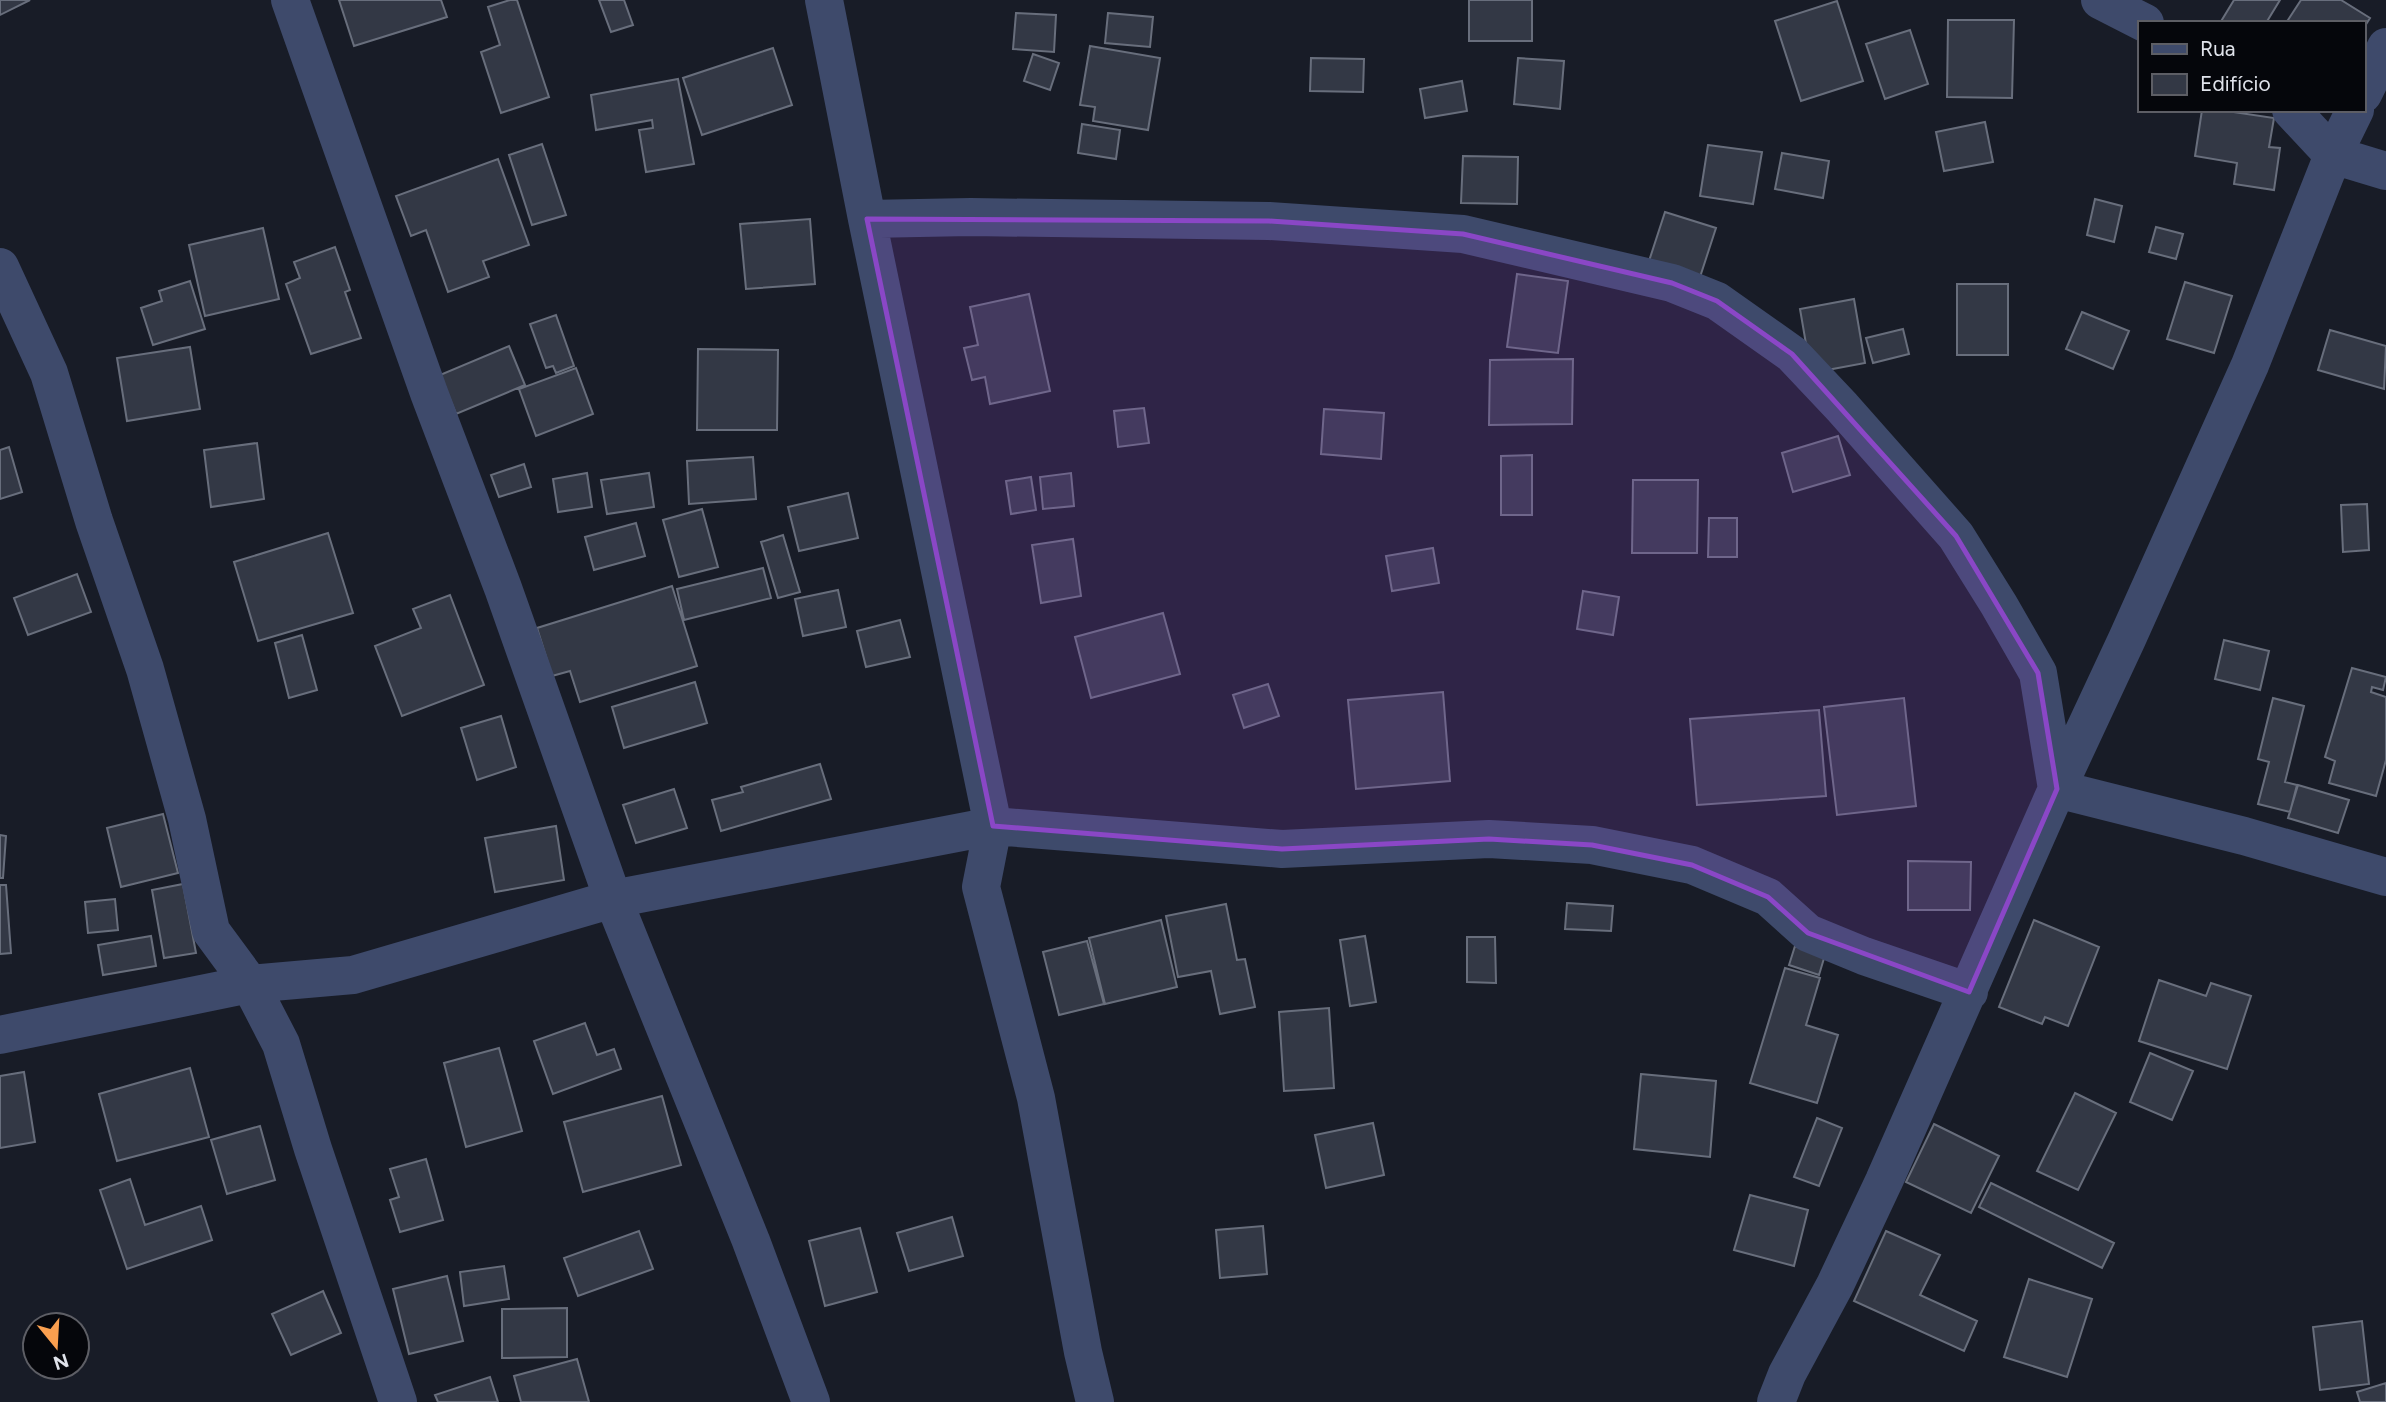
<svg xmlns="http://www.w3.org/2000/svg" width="2386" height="1402" font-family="Figtree,sans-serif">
<rect width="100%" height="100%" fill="#181c27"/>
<!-- building -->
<path fill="#333845" stroke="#686e7c" stroke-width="2" d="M 0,0 L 30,0 L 0,15 Z
M 339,0 L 441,0 L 447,17 L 354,46 Z
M 510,0 L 517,0 L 549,97 L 501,113 L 481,52 L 500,45 L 488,7 Z
M 599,0 L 624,0 L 633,25 L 611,32 Z
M 1469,0 L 1532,0 L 1532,41 L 1469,41 Z
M 2234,0 L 2280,0 L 2266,23 L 2220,23 Z
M 2301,0 L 2341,0 L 2370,18 L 2363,29 L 2363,23 L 2286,23 Z
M 1837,1 L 1863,81 L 1801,101 L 1775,21 Z
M 1016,13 L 1056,15 L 1054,52 L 1013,49 Z
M 1108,13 L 1153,17 L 1150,47 L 1105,43 Z
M 1948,20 L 2014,20 L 2012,98 L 1947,97 Z
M 1910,30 L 1928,84 L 1885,99 L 1866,44 Z
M 1090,46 L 1160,58 L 1148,130 L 1093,121 L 1095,107 L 1080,105 Z
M 773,48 L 792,105 L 702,135 L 683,78 Z
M 1033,54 L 1059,63 L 1050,90 L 1024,81 Z
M 1311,58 L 1364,59 L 1363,92 L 1310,91 Z
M 1518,58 L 1564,61 L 1560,109 L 1514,104 Z
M 678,79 L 694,164 L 646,172 L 639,130 L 653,128 L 652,120 L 596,130 L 591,95 Z
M 1462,81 L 1467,111 L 1425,118 L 1420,89 Z
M 2202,110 L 2220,110 L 2274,118 L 2269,147 L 2280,148 L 2274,190 L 2234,184 L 2237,163 L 2195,156 Z
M 1985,122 L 1993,162 L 1944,171 L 1936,132 Z
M 1082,124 L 1120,130 L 1116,159 L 1078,153 Z
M 542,144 L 566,215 L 532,225 L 509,155 Z
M 1708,145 L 1762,152 L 1753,204 L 1700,196 Z
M 1782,153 L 1829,161 L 1823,198 L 1775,189 Z
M 1463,156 L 1518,157 L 1517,204 L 1461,203 Z
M 498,159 L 529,245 L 483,261 L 489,277 L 448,292 L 426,230 L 411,236 L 396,196 Z
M 2095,199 L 2122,206 L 2114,242 L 2087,235 Z
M 1665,212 L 1716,228 L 1700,277 L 1649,261 Z
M 810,219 L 815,284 L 746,289 L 740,224 Z
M 2156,227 L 2183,234 L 2176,259 L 2149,252 Z
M 263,228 L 279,299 L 205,316 L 189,245 Z
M 335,247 L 350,290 L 345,292 L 361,338 L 311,354 L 286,284 L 300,278 L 294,262 Z
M 1517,274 L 1568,281 L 1558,353 L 1507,347 Z
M 190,281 L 205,329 L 153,345 L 141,308 L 162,301 L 159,291 Z
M 2185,282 L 2232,296 L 2214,353 L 2167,339 Z
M 1957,284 L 2008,284 L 2008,355 L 1957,355 Z
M 1029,294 L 1050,391 L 990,404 L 985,377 L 972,380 L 964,348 L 978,345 L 970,307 Z
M 1854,299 L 1865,363 L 1811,373 L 1800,309 Z
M 2082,312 L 2129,331 L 2113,369 L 2066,349 Z
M 556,315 L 574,366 L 556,373 L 553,366 L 546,368 L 530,324 Z
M 1903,329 L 1909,354 L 1873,363 L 1866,338 Z
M 2330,330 L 2386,346 L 2384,389 L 2318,370 Z
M 509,346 L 525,385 L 456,414 L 440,375 Z
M 190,347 L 200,409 L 127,421 L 117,358 Z
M 698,349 L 778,350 L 777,430 L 697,430 Z
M 1573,359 L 1572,424 L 1489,425 L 1490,360 Z
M 576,368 L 593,414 L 536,436 L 519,389 Z
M 1144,408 L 1149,443 L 1118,447 L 1114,411 Z
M 1324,409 L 1384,413 L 1381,459 L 1321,454 Z
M 1838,436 L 1850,475 L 1793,492 L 1782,453 Z
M 257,443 L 264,499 L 211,507 L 204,450 Z
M 9,447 L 22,492 L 0,499 L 0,450 Z
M 1532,455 L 1532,515 L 1501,515 L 1501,456 Z
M 753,457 L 756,499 L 689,504 L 687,461 Z
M 524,464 L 531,487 L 499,497 L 491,475 Z
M 587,473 L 592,507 L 558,512 L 553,479 Z
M 649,473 L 654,507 L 607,514 L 601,480 Z
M 1071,473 L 1074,506 L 1043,509 L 1040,477 Z
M 1031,477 L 1036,510 L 1011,514 L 1006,481 Z
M 1633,480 L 1698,480 L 1697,553 L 1632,553 Z
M 848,493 L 858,538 L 799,551 L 788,507 Z
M 2367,504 L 2369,550 L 2343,552 L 2341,505 Z
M 702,509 L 718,567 L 679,577 L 663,520 Z
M 1709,518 L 1737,518 L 1737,557 L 1708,557 Z
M 636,523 L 645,556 L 594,570 L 585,537 Z
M 328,533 L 353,613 L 258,641 L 234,562 Z
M 783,535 L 800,592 L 778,598 L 761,542 Z
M 1073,539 L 1081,596 L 1041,603 L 1032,545 Z
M 1433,548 L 1439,583 L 1392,591 L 1386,556 Z
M 763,568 L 771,598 L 684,620 L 677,589 Z
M 77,574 L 91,612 L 28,635 L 14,598 Z
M 672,586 L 697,666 L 580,702 L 570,671 L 552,676 L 537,628 Z
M 838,590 L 846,627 L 803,636 L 795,599 Z
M 1583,591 L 1619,597 L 1613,635 L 1577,629 Z
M 450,595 L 484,685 L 402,716 L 375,646 L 421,628 L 413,609 Z
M 1163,613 L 1180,674 L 1091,698 L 1075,637 Z
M 900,620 L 910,657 L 866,667 L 857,631 Z
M 302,635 L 317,690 L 289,698 L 275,643 Z
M 2224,640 L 2269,651 L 2260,690 L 2215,679 Z
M 2352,668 L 2386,677 L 2383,690 L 2372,687 L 2371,692 L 2386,697 L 2386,760 L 2376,796 L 2329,783 L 2335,761 L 2325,757 Z
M 695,682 L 707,723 L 624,748 L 612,707 Z
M 1268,684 L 1279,716 L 1244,728 L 1233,695 Z
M 1443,692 L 1450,781 L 1356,789 L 1348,700 Z
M 1904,698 L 1916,806 L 1837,815 L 1824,707 Z
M 2273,698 L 2304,706 L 2285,782 L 2297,785 L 2290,812 L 2258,804 L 2269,762 L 2258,759 Z
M 1819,710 L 1826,796 L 1697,805 L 1690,719 Z
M 501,716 L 516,767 L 477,780 L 461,728 Z
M 820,764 L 831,799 L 721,831 L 712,800 L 743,792 L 741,787 Z
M 2298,785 L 2349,800 L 2338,833 L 2288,818 Z
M 674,789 L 687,828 L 636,843 L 623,805 Z
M 163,814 L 178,873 L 121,887 L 107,828 Z
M 556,826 L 564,880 L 495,892 L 485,838 Z
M 0,835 L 6,836 L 3,878 L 0,878 Z
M 1908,861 L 1971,862 L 1970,910 L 1908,910 Z
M 183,884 L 196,953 L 164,958 L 152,890 Z
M 0,885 L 6,885 L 11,953 L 0,954 Z
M 115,899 L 118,930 L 88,933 L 85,902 Z
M 1567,903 L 1613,906 L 1611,931 L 1565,929 Z
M 1226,904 L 1237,960 L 1245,959 L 1255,1007 L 1220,1014 L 1211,971 L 1178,977 L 1166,916 Z
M 1161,920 L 1177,987 L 1105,1004 L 1089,938 Z
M 2034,920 L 2099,947 L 2068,1026 L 2045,1017 L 2042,1024 L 1999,1007 Z
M 151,936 L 156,966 L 103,975 L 98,945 Z
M 1365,936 L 1376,1002 L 1350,1006 L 1340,940 Z
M 1467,937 L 1495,937 L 1496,983 L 1467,982 Z
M 1087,941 L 1104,1004 L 1059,1015 L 1043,952 Z
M 1795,946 L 1825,955 L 1819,975 L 1789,965 Z
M 1785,968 L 1820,978 L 1806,1025 L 1838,1035 L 1817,1103 L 1750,1083 Z
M 2159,980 L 2206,996 L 2211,983 L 2251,996 L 2227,1069 L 2139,1041 Z
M 1329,1008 L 1334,1088 L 1284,1091 L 1279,1012 Z
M 585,1023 L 597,1055 L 614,1049 L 621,1069 L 553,1094 L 534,1041 Z
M 499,1048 L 522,1131 L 466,1147 L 444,1063 Z
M 2150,1053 L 2193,1071 L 2172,1120 L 2130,1102 Z
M 190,1068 L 209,1137 L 117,1161 L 99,1094 Z
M 24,1072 L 35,1142 L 0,1148 L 0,1076 Z
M 1641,1074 L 1716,1081 L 1710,1157 L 1634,1149 Z
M 2075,1093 L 2116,1113 L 2078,1190 L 2037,1171 Z
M 662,1096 L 681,1165 L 583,1192 L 564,1122 Z
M 1817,1118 L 1842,1128 L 1819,1186 L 1794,1177 Z
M 1373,1123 L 1384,1175 L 1326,1188 L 1315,1135 Z
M 1934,1124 L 1999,1156 L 1971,1213 L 1906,1182 Z
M 260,1126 L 275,1180 L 227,1194 L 211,1140 Z
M 426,1159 L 443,1220 L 400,1232 L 390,1200 L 399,1197 L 390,1169 Z
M 130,1179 L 145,1225 L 201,1206 L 212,1240 L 127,1269 L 100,1190 Z
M 1991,1183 L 2114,1243 L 2102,1268 L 1979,1207 Z
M 1750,1195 L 1808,1210 L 1794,1266 L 1734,1250 Z
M 952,1217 L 963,1256 L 909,1271 L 897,1233 Z
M 1263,1226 L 1267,1274 L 1220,1278 L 1216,1230 Z
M 860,1228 L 877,1292 L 825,1306 L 809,1241 Z
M 639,1231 L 653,1269 L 578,1296 L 564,1258 Z
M 1886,1231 L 1940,1255 L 1920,1295 L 1977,1321 L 1964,1351 L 1854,1301 Z
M 504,1266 L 509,1299 L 464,1306 L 460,1272 Z
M 447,1276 L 463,1341 L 409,1354 L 393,1289 Z
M 2029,1279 L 2092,1299 L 2067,1377 L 2004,1357 Z
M 323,1291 L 341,1333 L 291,1355 L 272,1314 Z
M 567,1308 L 567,1357 L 502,1358 L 502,1309 Z
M 2362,1321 L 2369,1384 L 2320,1390 L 2313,1327 Z
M 577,1359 L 589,1402 L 521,1402 L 514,1376 Z
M 490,1377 L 498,1402 L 438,1402 L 435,1395 Z
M 2386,1383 L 2386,1402 L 2360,1402 L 2357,1392 Z"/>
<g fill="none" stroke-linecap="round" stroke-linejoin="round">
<!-- minor -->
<path stroke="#3e4a6b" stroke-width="38" d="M 290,0 L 429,393 L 503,588 L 613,899 L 751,1241 L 811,1402
M 824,0 L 867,219 L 993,826 L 981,887 L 1036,1098 L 1083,1352 L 1095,1402
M 2100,0 L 2145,23
M 2363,94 L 2386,47
M 2291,110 L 2333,155 L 2386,171
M 867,219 L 971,217 L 1269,221 L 1463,234 L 1672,283 L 1717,301 L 1792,354 L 1842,407 L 1956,536 L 1999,605 L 2038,673 L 2057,789 L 2244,836 L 2386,877
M 0,267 L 49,373 L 94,521 L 145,669 L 187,819 L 211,931 L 250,984 L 281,1044 L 313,1149 L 398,1402
M 0,1035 L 250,984 L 353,975 L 613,899 L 993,826 L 1282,849 L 1489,839 L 1592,845 L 1692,865 L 1768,897 L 1808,933 L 1864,956 L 1969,992
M 1776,1402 L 1787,1374 L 1835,1285 L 1884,1181 L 2057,789 L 2127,639 L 2250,365 L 2333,155 L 2355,110"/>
</g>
<!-- marked area -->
<path fill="#8a47c6" fill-opacity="0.2" stroke="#8a47c6" stroke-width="5" stroke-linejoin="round" d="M 867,219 L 1269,221 L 1463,234 L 1672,283 L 1717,301 L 1792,354 L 1956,536 L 2038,673 L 2057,789 L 1969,992 L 1808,933 L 1768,897 L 1692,865 L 1592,845 L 1489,839 L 1282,849 L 993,826 Z"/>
<!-- legend -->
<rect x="2138" y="21" width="228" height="91" fill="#05060b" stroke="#5d5e65" stroke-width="2"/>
<rect x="2152" y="44" width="35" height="10" fill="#3e4a6b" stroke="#5d5e65" stroke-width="2"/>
<text x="2200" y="56" font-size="21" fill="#e0e3eb">Rua</text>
<rect x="2152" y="74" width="35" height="21" fill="#333845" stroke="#5d5e65" stroke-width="2"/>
<text x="2200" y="91" font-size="21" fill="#e0e3eb">Edifício</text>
<!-- north arrow -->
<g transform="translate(56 1346) rotate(162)"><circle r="33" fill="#05060b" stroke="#5d5e65" stroke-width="2"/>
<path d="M0-5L12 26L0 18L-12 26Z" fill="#fa9f4f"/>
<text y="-10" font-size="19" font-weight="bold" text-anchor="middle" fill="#e0e3eb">N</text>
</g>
</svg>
